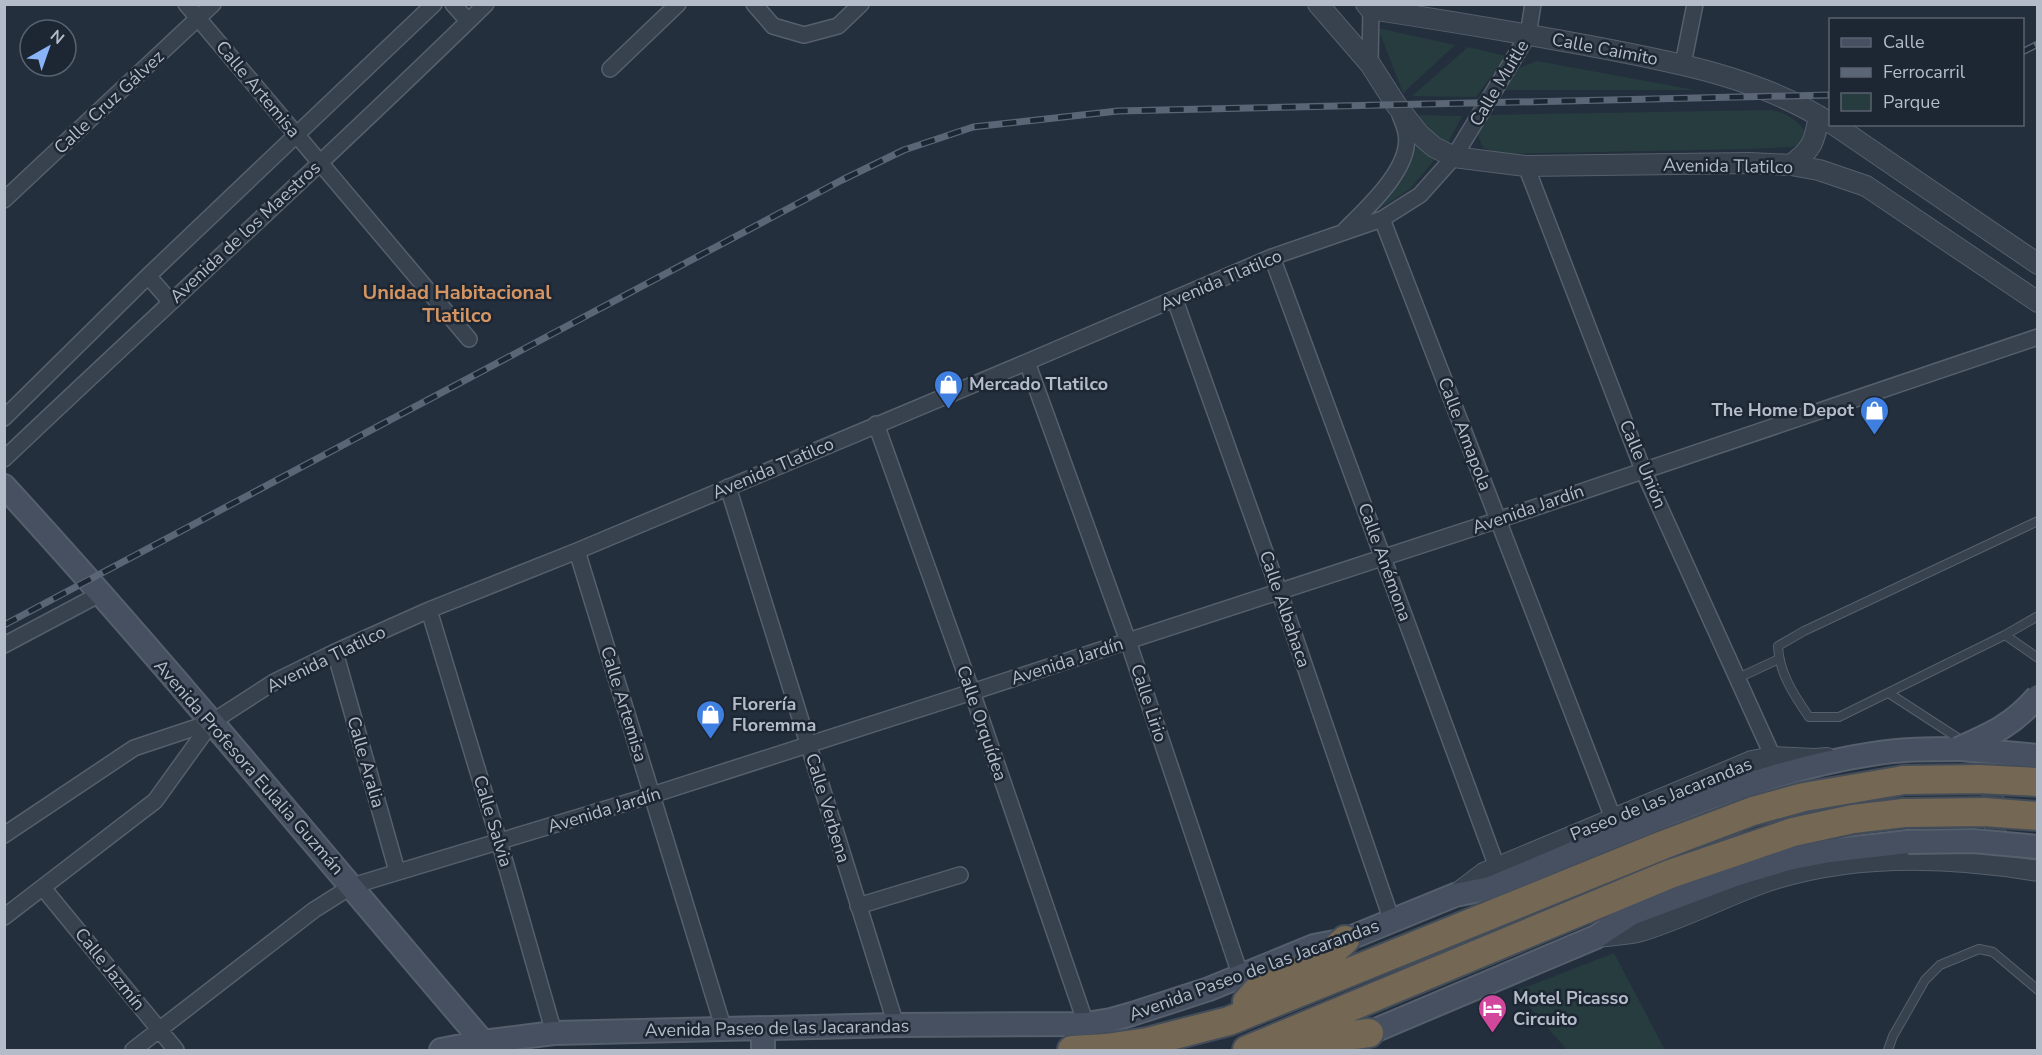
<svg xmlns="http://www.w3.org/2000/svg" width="2042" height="1055" font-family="'Nunito Sans',sans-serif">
<rect width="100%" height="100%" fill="#242f3e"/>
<!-- green -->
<path fill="#263c3f" d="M 1378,28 L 1455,45 L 1403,93 Z
M 1468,47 L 1506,56 L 1476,97 L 1412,96 Z
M 1537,61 L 1695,90 L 1502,90 L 1514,70 Z
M 1770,110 C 1785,112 1796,119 1805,131 L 1804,138 L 1800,144 L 1791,147 L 1749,149 L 1502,154 L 1483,148 L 1477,133 L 1488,115 Z
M 1417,115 L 1462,116 L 1448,143 L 1429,131 Z
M 1418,142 L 1437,157 L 1410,189 L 1376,211 L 1403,175 Z
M 1614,953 L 1665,1050 L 1567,1050 L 1516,991 Z"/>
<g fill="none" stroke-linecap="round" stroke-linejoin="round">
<defs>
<path id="service" d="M 2038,521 L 1804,631 L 1778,646 C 1779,673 1794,695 1809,717 L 1839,717 L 2005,635 L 2038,616
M 2005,635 L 2038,658
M 1738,678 L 1779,659
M 1890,694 L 1964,742
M 1888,1050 L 1893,1036 L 1925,980 L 1940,965 L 1979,949 L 1993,952 L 2038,990"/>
<path id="minor" d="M 186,4 L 469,339
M 453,4 L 468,21
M 754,4 L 773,26 L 804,35 L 838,26 L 861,4
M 1370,64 L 1371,4
M 1683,64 L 1695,4
M 610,69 L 678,4
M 1526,166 L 1643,470 L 1773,757
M 4,200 L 213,4
M 1382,219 L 1613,818
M 1345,230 C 1367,208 1413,167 1406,133 C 1405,127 1402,120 1400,115
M 1272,257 L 1497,867
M 148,276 L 170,301
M 1175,300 L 1279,591 L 1392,921
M 1027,362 L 1128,641 L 1241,977
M 4,418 L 148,276 L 434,4
M 876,424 L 972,692 L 1086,1024
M 4,459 C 164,307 328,159 486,4
M 728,487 L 896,1025
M 577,551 L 724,1030
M 429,610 L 499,841 L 554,1033
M 4,645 L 100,594
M 335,652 L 397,871
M 4,835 L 134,748 L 212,722 L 274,682 L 335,652 L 429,610 L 577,551 L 1027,362 L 1272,257 L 1382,219 L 1420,195 L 1454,157 L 1528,35 L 1533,4
M 43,888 L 176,1050
M 858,906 L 960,875
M 4,917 L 155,801 L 212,722
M 133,1050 L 314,910 L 352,886 L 652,795 L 972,692 L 1498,520 L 2038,337"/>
<path id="tertiary" d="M 1318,4 L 1370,64 L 1397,106 L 1419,134 L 1434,147 L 1454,157 L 1526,166 L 1750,163 L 1791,165 L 1819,170 L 1866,186 L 2038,302
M 1366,4 L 1370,9 C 1442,20 1514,32 1585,45 C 1669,61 1758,76 1830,123
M 1833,124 L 2038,264
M 1791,165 C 1813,148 1814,143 1819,116
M 1991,768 L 1996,845 L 2002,857
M 1455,895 L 1484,873 L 1752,761 L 1773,757 L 1815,759 L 1827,758
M 1596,937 C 1611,935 1627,935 1641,931 C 1684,918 1723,897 1765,882 C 1851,853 1949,856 2038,871"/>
<path id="secondary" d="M 4,486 C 172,669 328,862 490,1050
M 763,1029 L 763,1050
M 1355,1041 L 1369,1033 L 1596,937 L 1631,914 L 1738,874 L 1788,859 L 1829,851 L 1908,842
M 441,1050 L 482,1042 L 554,1033 L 896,1025 L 1086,1024 L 1111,1020 L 1132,1014 L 1209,989 L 1314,946 L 1345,940 L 1455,895 L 1490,888 C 1612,838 1741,774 1872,754 C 1901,749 1929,749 1958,749"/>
<path id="motorway" d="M 1247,1002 L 1257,991 L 1323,960 L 1345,940
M 1296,1049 L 1330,1038 L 1369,1033
M 1072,1050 L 1106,1048 L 1147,1042 L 1229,1021 L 1663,845 L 1753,811 L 1804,797 L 1904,780
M 1247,1050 L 1670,874 L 1793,832 L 1853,819 L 1904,813"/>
</defs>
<!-- service casing -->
<use href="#service" stroke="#565f6c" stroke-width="10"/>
<!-- minor casing -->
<use href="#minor" stroke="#565f6c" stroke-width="18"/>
<!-- tertiary casing -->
<use href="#tertiary" stroke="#565f6c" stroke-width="22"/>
<!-- secondary casing -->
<use href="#secondary" stroke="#565f6c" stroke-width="26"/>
<!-- motorway casing -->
<use href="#motorway" stroke="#434c59" stroke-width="32"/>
<!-- service -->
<use href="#service" stroke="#38414e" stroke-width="8"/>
<!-- minor -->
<use href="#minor" stroke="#38414e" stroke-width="15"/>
<!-- tertiary -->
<use href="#tertiary" stroke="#38414e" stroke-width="20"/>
<!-- secondary -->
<use href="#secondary" stroke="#465061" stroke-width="22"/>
<!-- motorway -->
<use href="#motorway" stroke="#746855" stroke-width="28"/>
<defs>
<path id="rail" d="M 2022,52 L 2038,44
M 4,625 L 842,180 L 904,150 L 973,127 L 1118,111 L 1830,95"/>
</defs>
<!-- rail casing -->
<use href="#rail" stroke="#5a6575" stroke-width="7"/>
<!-- rail -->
<use href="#rail" stroke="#1d2633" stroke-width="4.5" stroke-dasharray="14" stroke-linecap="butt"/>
<defs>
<path id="secondary-bridge" d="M 1958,749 C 1992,734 2013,725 2038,696
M 1961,749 L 2038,756
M 1908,842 L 1973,841 L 2038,847"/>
<path id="motorway-bridge" d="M 1904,780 L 1979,779 L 2038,782
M 1904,813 L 1984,812 L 2038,816"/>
</defs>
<!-- secondary-bridge casing -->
<use href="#secondary-bridge" stroke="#565f6c" stroke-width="26" stroke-linecap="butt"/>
<!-- motorway-bridge casing -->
<use href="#motorway-bridge" stroke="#434c59" stroke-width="32" stroke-linecap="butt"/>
<!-- secondary-bridge -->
<use href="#secondary-bridge" stroke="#465061" stroke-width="22"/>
<!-- motorway-bridge -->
<use href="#motorway-bridge" stroke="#746855" stroke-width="28"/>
</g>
<!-- icons -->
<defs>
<symbol id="shop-pin" viewBox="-11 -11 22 30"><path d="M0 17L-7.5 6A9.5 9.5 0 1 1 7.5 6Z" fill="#3f7fe0" stroke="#1d2633"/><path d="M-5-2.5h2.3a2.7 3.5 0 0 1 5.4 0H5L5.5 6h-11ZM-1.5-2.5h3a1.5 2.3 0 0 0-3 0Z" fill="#fff"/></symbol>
<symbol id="hotel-pin" viewBox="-11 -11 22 30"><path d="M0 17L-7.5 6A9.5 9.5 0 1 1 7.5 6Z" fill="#d1479c" stroke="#1d2633"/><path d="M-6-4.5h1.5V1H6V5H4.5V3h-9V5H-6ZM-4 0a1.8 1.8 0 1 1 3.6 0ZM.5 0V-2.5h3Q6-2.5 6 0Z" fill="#fff"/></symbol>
</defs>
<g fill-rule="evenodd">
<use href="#shop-pin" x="932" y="368" width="33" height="45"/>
<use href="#shop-pin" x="1858" y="394" width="33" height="45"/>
<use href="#shop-pin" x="694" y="698" width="33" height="45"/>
<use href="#hotel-pin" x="1476" y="992" width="33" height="45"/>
</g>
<g text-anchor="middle" stroke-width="5" stroke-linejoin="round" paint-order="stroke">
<!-- street labels -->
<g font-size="18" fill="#b4bcc9" stroke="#1d2633">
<text transform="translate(1605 49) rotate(11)" y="6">Calle Caimito</text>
<text transform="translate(1499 83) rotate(-59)" y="6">Calle Muitle</text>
<text transform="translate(258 89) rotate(50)" y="6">Calle Artemisa</text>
<text transform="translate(109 102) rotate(-43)" y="6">Calle Cruz Gálvez</text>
<text transform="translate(1728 166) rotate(1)" y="6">Avenida Tlatilco</text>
<text transform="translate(245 232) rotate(-43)" y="6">Avenida de los Maestros</text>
<text transform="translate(1221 280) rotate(-23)" y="6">Avenida Tlatilco</text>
<text transform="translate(1465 434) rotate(69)" y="6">Calle Amapola</text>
<text transform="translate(1643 464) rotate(67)" y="6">Calle Unión</text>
<text transform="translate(773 468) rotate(-23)" y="6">Avenida Tlatilco</text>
<text transform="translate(1528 509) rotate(-19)" y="6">Avenida Jardín</text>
<text transform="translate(1385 562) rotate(70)" y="6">Calle Anémona</text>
<text transform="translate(1285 609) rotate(71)" y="6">Calle Albahaca</text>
<text transform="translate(326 659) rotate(-26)" y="6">Avenida Tlatilco</text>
<text transform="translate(1067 661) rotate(-18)" y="6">Avenida Jardín</text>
<text transform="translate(1149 703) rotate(72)" y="6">Calle Lirio</text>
<text transform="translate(624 704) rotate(73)" y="6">Calle Artemisa</text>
<text transform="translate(982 723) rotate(71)" y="6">Calle Orquídea</text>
<text transform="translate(366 762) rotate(74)" y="6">Calle Aralia</text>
<text transform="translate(249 767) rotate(49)" y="6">Avenida Profesora Eulalia Guzmán</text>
<text transform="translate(1661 799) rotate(-22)" y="6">Paseo de las Jacarandas</text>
<text transform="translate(828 808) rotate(73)" y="6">Calle Verbena</text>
<text transform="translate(604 810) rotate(-17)" y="6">Avenida Jardín</text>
<text transform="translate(493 821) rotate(73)" y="6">Calle Salvia</text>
<text transform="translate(110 969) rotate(51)" y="6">Calle Jazmín</text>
<text transform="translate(1254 970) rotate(-20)" y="6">Avenida Paseo de las Jacarandas</text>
<text transform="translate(777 1028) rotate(-1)" y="6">Avenida Paseo de las Jacarandas</text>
</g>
<!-- poi labels -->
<g font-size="18" font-weight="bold" fill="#b4bcc9" stroke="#1d2633" text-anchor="start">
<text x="969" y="390">Mercado Tlatilco</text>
<text x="1854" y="416" text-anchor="end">The Home Depot</text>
<text x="732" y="710">Florería<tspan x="732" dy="21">Floremma</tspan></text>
<text x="1513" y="1004">Motel Picasso<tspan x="1513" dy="21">Circuito</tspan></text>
</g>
<!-- neighbourhood labels -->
<g font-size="20" font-weight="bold" fill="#d59563" stroke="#1d2633">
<text x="457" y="299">Unidad Habitacional<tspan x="457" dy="23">Tlatilco</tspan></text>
</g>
</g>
<!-- border -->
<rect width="2042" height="1055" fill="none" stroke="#b4bcc9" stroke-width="12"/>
<!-- legend -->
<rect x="1829" y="18" width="195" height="108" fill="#1d2633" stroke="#59626f" stroke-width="1.5"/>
<rect x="1841" y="38" width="30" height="9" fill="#465061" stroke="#59626f" stroke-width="1.5"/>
<text x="1883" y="48" font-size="18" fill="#b4bcc9">Calle</text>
<rect x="1841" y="68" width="30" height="9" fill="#5a6575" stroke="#59626f" stroke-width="1.5"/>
<text x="1883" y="78" font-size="18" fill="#b4bcc9">Ferrocarril</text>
<rect x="1841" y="93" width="30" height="18" fill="#263c3f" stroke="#59626f" stroke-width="1.5"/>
<text x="1883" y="108" font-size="18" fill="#b4bcc9">Parque</text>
<!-- north arrow -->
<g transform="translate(48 48) rotate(40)"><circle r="28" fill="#1d2633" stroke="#59626f" stroke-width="1.5"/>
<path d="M0-4.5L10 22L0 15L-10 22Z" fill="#8ab4f8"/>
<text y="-9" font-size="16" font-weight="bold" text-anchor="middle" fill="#b4bcc9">N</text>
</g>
</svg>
